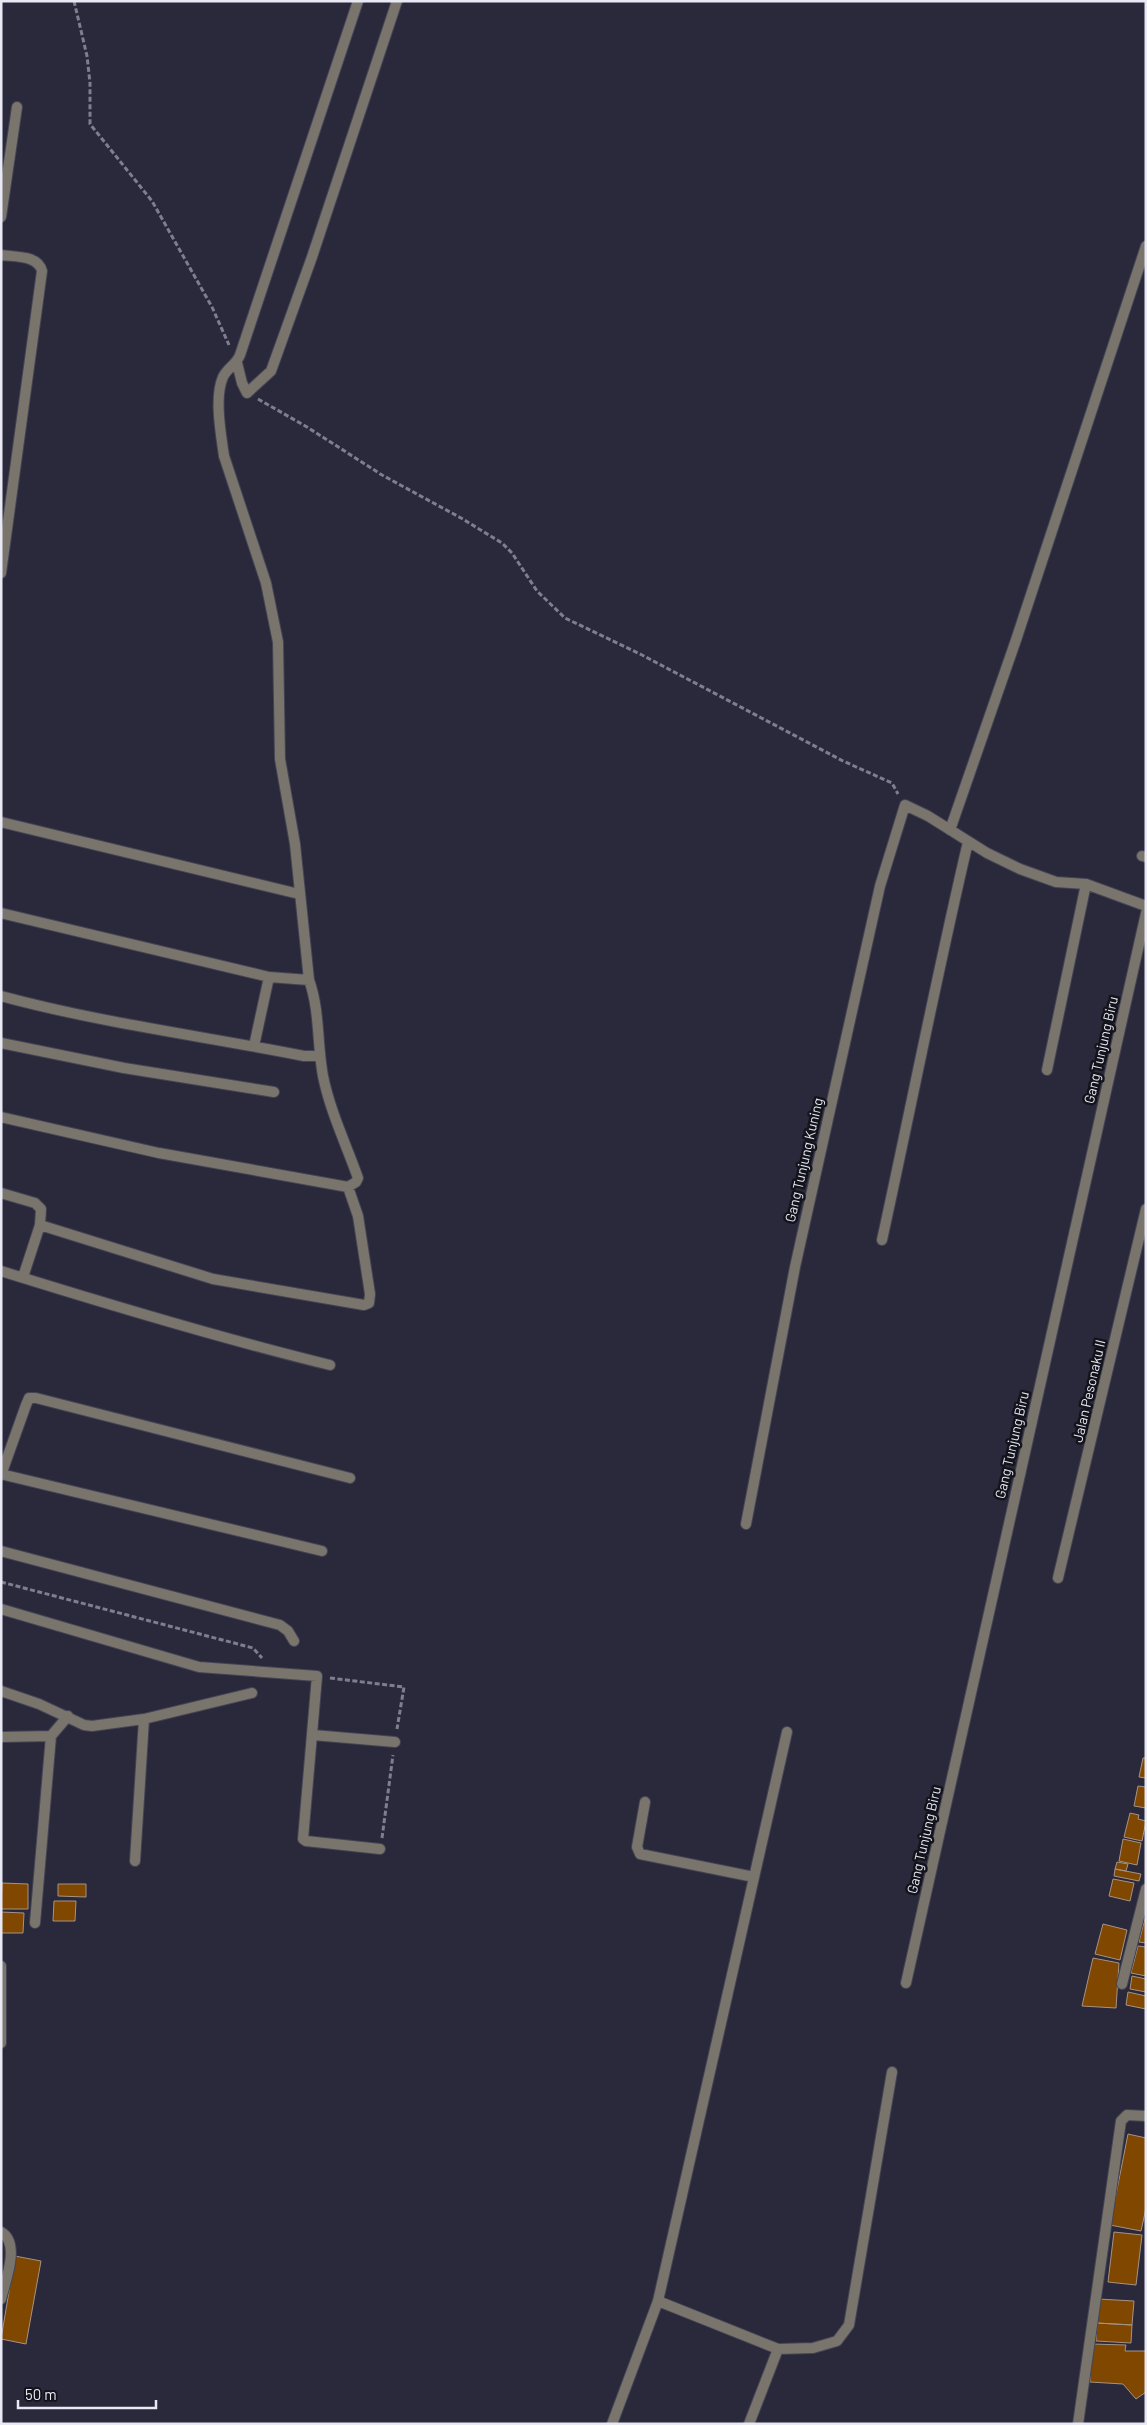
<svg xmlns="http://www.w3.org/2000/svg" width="1147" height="2425" font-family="Barlow,sans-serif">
<rect width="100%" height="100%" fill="#2a293b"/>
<!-- building -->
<path fill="#7f4700" stroke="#a79383" d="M 1143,1758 L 1146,1758 L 1146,1778 L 1139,1777 Z
M 1138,1786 L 1146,1787 L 1146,1808 L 1134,1806 Z
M 1130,1813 L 1139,1815 L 1138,1819 L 1146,1821 L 1142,1841 L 1124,1837 Z
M 1123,1839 L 1141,1843 L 1137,1865 L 1119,1861 Z
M 1117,1862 L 1128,1864 L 1126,1871 L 1115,1869 Z
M 1115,1869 L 1141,1874 L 1139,1881 L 1114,1876 Z
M 1113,1879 L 1134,1883 L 1130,1901 L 1109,1896 Z
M 2,1883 L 28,1884 L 28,1909 L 1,1909 Z
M 58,1884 L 86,1884 L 86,1897 L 58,1896 Z
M 54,1901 L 76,1901 L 75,1921 L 53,1921 Z
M 1,1912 L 24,1913 L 23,1933 L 1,1933 Z
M 1146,1914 L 1146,1943 L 1139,1942 Z
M 1103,1924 L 1127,1930 L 1120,1960 L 1095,1954 Z
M 1138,1946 L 1146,1947 L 1146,1976 L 1131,1973 Z
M 1093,1958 L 1119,1963 L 1116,2008 L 1082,2006 Z
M 1132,1976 L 1146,1979 L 1146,1992 L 1130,1989 Z
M 1128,1992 L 1146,1996 L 1146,2009 L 1126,2005 Z
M 1128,2134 L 1146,2138 L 1146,2208 L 1141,2231 L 1110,2225 Z
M 1114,2232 L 1142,2235 L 1136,2285 L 1108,2282 Z
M 15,2256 L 41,2261 L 26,2344 L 1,2339 Z
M 1098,2299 L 1134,2301 L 1132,2325 L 1097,2323 Z
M 1097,2323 L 1132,2325 L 1131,2343 L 1096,2341 Z
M 1092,2344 L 1126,2345 L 1125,2351 L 1146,2351 L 1146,2392 L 1136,2399 L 1123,2384 L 1090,2382 Z"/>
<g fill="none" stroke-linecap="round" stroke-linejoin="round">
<defs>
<path id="minor" d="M 1,217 L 17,107
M 1,255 C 15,257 38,255 42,271 L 1,573
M 237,363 L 242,383 L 247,393 L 271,371 L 312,257 L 397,1
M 1,822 L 299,894
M 950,830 L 1016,640 L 1146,246
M 1142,856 L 1146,857
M 1,913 L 269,977 L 309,980
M 1,996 C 101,1023 203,1036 304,1056 L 320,1056
M 1,1043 L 124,1068 L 274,1092
M 254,1046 L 269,977
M 1047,1070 L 1086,884
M 1,1117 L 159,1153 L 348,1187 L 356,1182 L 358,1178 C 346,1144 330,1111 323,1076 C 317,1045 320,1010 309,980 L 295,844 L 280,759 L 278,642 L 266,583 L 224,456 C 221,435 214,397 223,377 C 227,368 236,365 240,355 L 358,1
M 1,1193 L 35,1203 L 41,1209 L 40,1225 L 23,1277
M 40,1225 L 213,1279 L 364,1305 L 369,1303 L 370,1294 L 358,1216 L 348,1187
M 882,1240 C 911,1107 937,974 968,842
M 1,1271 C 110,1305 219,1338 330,1365
M 1,1474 L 322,1551
M 1,1475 L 26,1405 L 29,1398 L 36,1398 L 350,1478
M 746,1524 L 795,1267 L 880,886 L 905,805 L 928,816 L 987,853 L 1020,869 L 1056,882 L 1086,884 L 1146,906
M 1,1551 L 280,1625 L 288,1631 L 294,1641
M 1058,1578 L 1146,1209
M 1,1609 L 199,1667 L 317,1676 L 303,1839 L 306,1841 L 380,1849
M 1,1691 L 39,1704 L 84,1725 L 92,1726 L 144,1719 L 252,1693
M 313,1735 L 395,1742
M 1,1737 L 51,1736
M 645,1802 L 637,1847 L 640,1854 L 754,1877
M 135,1861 L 144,1719
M 35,1923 L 51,1736 L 68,1716
M 1,1966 L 1,2043
M 906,1983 L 1146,913
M 1122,1984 L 1146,1889
M 1,2232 C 21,2243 5,2282 1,2299
M 658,2301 L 778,2349 L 813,2348 L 837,2341 L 849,2325 L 892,2072
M 612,2424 L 658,2301 L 787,1732
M 749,2424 L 778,2349
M 1078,2424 L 1121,2121 L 1127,2115 L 1146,2116"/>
</defs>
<!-- minor casing -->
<use href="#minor" stroke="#454455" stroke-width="12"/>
<!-- path -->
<path stroke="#7f7e8e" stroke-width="3" stroke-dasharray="5 2.5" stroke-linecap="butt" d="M 74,1 L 87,56 L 90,83 L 90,124 L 152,201 L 212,307 L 229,345
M 258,399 L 307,427 L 382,475 L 461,518 L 502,543 L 512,553 L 537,591 L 565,618 L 642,655 L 843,761 L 892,783 L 898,794
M 1,1582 L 253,1648 L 262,1658
M 330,1678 L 404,1687 L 397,1729
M 382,1838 L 393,1755"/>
<!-- minor -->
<use href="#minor" stroke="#79756c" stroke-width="10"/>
</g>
<g text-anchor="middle" stroke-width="5" stroke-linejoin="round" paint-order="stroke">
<!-- street labels -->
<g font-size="14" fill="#e9e9f5" stroke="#13131b">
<text transform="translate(1101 1050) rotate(-77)" y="5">Gang Tunjung Biru</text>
<text transform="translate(804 1160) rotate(-77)" y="5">Gang Tunjung Kuning</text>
<text transform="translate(1089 1391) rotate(-77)" y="5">Jalan Pesonaku II</text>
<text transform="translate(1012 1445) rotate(-77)" y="5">Gang Tunjung Biru</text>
<text transform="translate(924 1840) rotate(-77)" y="5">Gang Tunjung Biru</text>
</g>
</g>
<!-- border -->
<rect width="1147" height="2425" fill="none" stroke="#e9e9f5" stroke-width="5"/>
<!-- scale -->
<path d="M18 2400v8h138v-8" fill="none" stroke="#e9e9f5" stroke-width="2.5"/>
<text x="25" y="2400" font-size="15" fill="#e9e9f5" stroke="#13131b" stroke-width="4" paint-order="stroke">50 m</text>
</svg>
